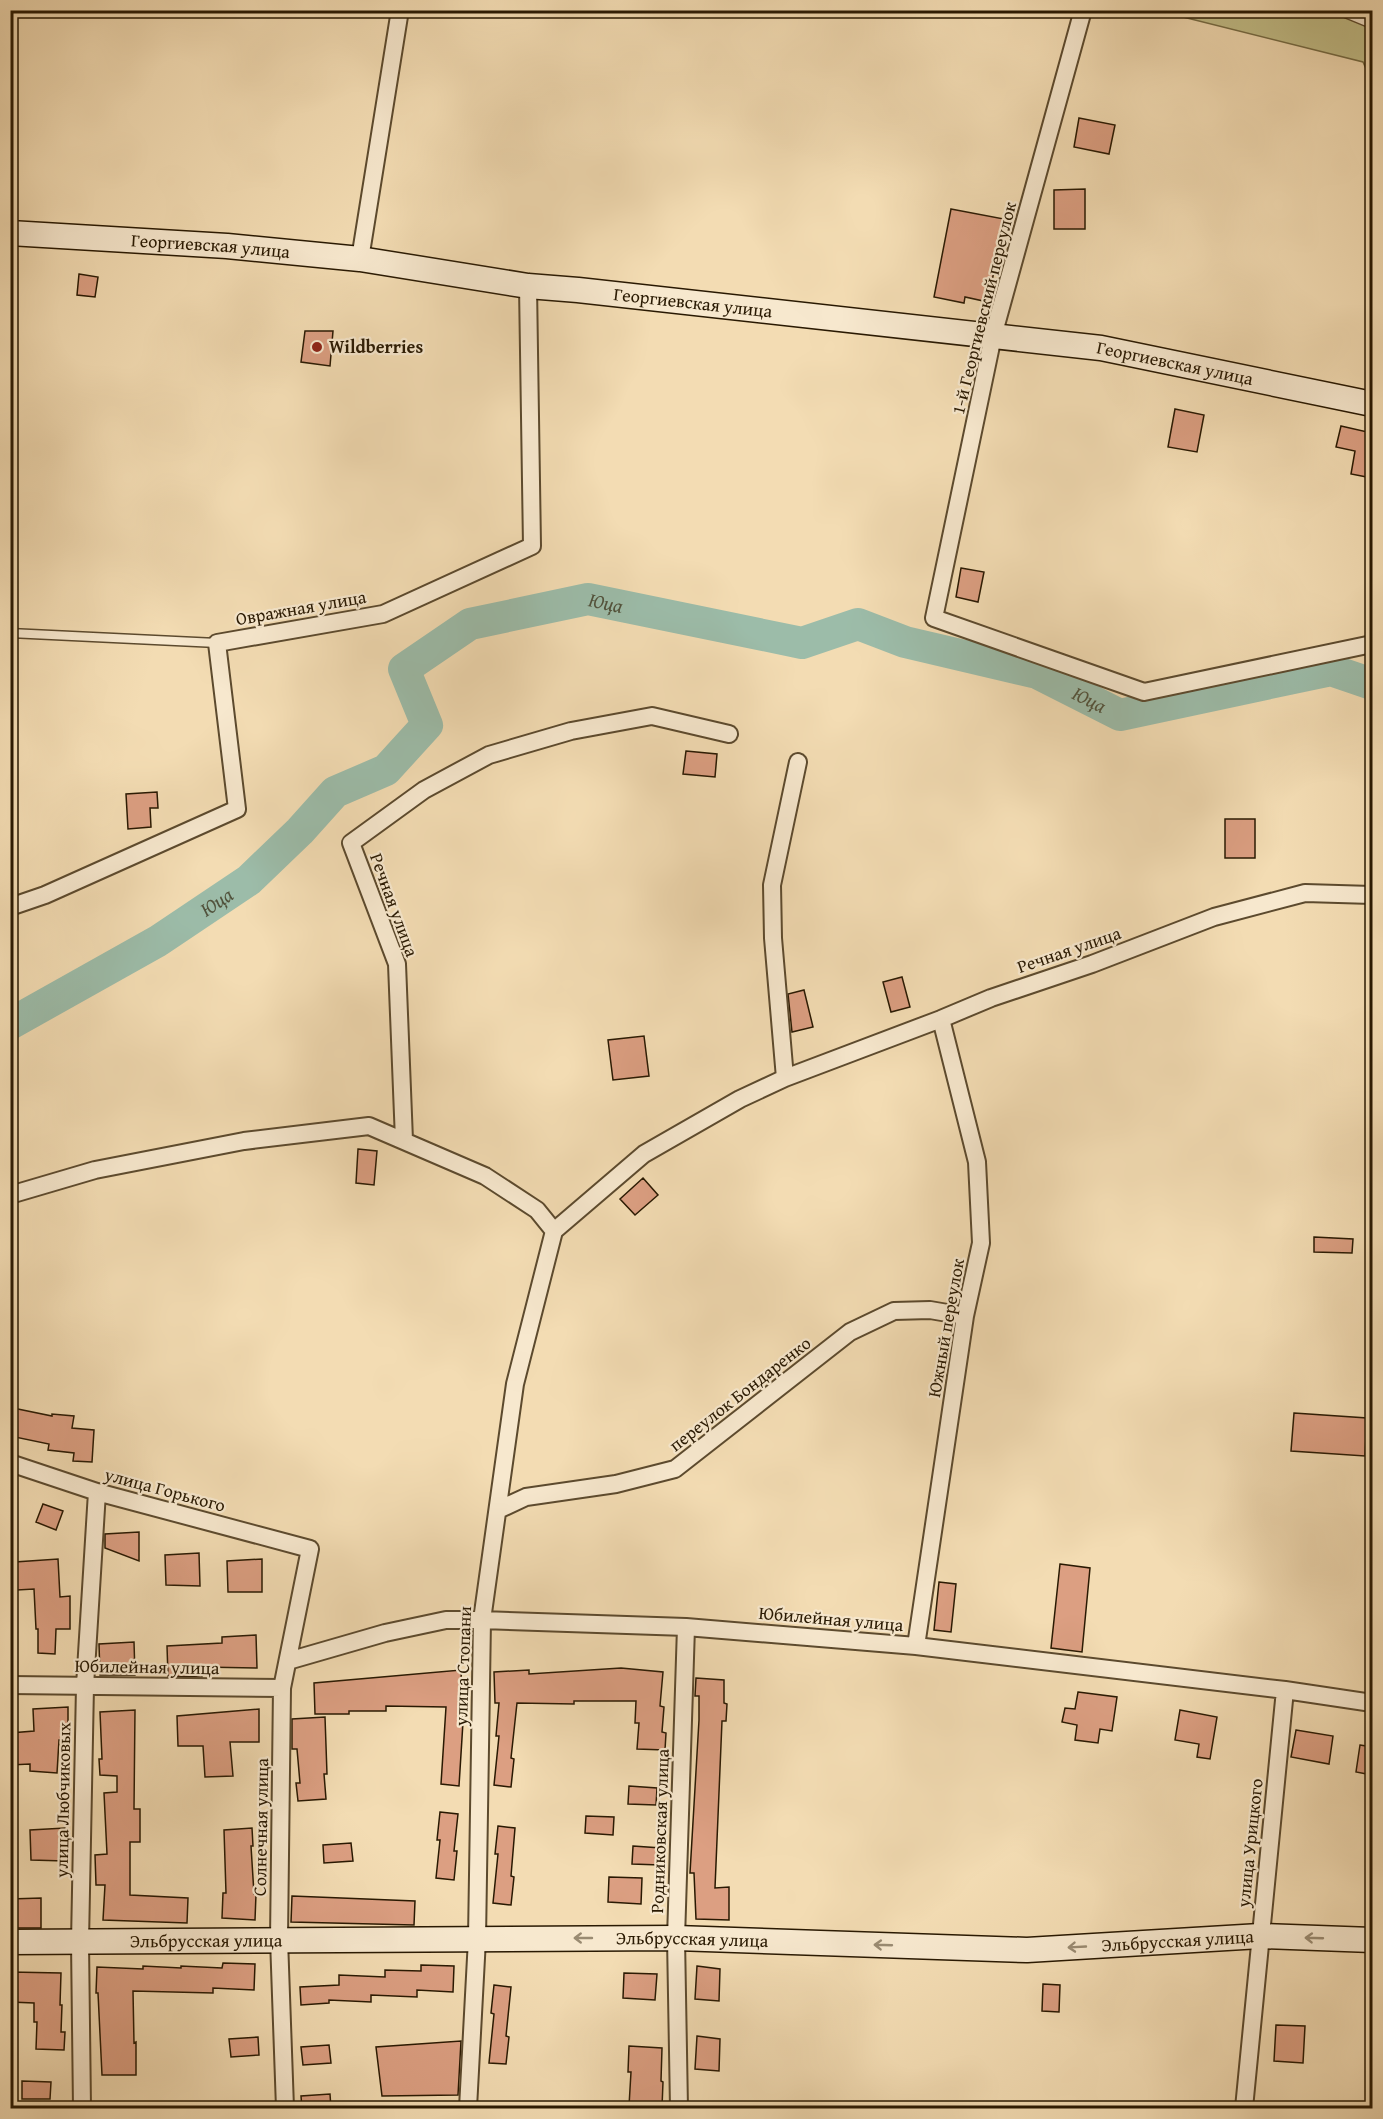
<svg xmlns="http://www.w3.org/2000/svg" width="1383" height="2119" font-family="'Gentium Book Plus',serif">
<rect width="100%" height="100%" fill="#f3dcb3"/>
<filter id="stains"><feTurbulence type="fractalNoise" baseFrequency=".00333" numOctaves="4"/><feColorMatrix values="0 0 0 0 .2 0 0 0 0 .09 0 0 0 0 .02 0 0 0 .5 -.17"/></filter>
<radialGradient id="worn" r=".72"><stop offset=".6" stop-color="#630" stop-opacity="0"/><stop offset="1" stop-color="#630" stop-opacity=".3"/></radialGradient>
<!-- green -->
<path fill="#c2be88" stroke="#766c45" stroke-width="1.5" d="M 1159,11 L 1372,11 L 1372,82 L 1363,62 Z"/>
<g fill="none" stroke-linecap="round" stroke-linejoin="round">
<!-- river -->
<path stroke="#9cbca9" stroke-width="32" id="s1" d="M 10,1024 L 158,941 L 249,880 L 300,831 L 335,792 L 386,770 L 427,725 L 404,669 L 470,624 L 588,599 L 802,643 L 858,624 L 905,642 L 1037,673 L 1120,715 L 1331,670 L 1372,684"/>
</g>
<!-- building -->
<path fill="#dc9f82" stroke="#291902" stroke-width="1.5" d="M 1079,118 L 1115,125 L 1109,154 L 1074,147 Z
M 1085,189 L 1085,229 L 1054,229 L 1054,190 Z
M 951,209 L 1004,219 L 988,302 L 965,297 L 964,303 L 934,297 Z
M 79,274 L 98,277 L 95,297 L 77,295 Z
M 305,331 L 333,331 L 330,366 L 301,362 Z
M 1175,409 L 1204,415 L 1197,452 L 1168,447 Z
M 1341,426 L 1372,433 L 1372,478 L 1351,474 L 1355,451 L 1336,447 Z
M 961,568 L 984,572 L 978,602 L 956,597 Z
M 686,751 L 717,754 L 715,777 L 683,774 Z
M 157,792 L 158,808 L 150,808 L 151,827 L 128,829 L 126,794 Z
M 1225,819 L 1255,819 L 1255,858 L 1225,858 Z
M 902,977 L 910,1007 L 891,1012 L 883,982 Z
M 804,990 L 813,1027 L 792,1032 L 788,994 Z
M 644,1036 L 649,1076 L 613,1080 L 608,1040 Z
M 358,1149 L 377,1151 L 374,1185 L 356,1183 Z
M 643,1178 L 658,1195 L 635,1215 L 620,1199 Z
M 1314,1237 L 1353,1239 L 1352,1253 L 1314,1252 Z
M 13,1408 L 52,1416 L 52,1414 L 74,1416 L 72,1428 L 94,1430 L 92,1462 L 73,1461 L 74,1453 L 48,1450 L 49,1444 L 10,1436 Z
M 1294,1413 L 1367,1418 L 1365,1456 L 1291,1451 Z
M 43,1504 L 63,1511 L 56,1530 L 36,1522 Z
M 139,1532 L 139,1561 L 105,1548 L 105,1534 Z
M 199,1553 L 200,1586 L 166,1585 L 165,1555 Z
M 58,1559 L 60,1597 L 70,1596 L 70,1629 L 56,1629 L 55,1654 L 38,1653 L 38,1629 L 36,1629 L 34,1589 L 17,1590 L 15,1562 Z
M 262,1559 L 262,1592 L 228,1592 L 227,1561 Z
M 1060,1564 L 1090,1568 L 1082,1652 L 1051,1648 Z
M 939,1582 L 956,1584 L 951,1632 L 934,1630 Z
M 256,1635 L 257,1668 L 202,1667 L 202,1677 L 168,1676 L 167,1646 L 222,1643 L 222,1637 Z
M 134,1642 L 135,1675 L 100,1675 L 99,1644 Z
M 621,1668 L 663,1672 L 660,1706 L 664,1707 L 662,1732 L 666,1733 L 665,1750 L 637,1749 L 639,1723 L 635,1723 L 636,1701 L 574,1701 L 574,1704 L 517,1703 L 511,1758 L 514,1759 L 511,1787 L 494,1785 L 499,1736 L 496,1736 L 499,1703 L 495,1703 L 494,1672 L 529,1670 L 529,1674 Z
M 461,1670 L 463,1722 L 459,1786 L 441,1784 L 446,1707 L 386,1706 L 386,1711 L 349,1711 L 349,1714 L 315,1714 L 314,1683 Z
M 696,1678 L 724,1680 L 724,1703 L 727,1704 L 726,1721 L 722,1721 L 715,1888 L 729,1887 L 729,1920 L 696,1919 L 694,1873 L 690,1873 L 699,1720 L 699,1696 L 695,1696 Z
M 1078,1692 L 1117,1697 L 1112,1731 L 1100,1729 L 1098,1743 L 1075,1740 L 1077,1725 L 1062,1722 L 1065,1708 L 1075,1709 Z
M 68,1707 L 68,1740 L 59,1740 L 57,1773 L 30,1771 L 30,1764 L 10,1765 L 10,1733 L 34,1731 L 33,1709 Z
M 259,1709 L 259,1742 L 230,1742 L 233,1776 L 205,1777 L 203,1746 L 178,1746 L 177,1716 Z
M 135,1710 L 134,1809 L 140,1809 L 140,1842 L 130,1842 L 130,1895 L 188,1898 L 187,1923 L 103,1920 L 105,1885 L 96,1885 L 95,1855 L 107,1854 L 104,1793 L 117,1792 L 117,1776 L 100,1775 L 99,1759 L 102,1759 L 100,1712 Z
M 1180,1710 L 1217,1717 L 1210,1759 L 1197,1757 L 1199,1744 L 1175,1740 Z
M 325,1717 L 327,1774 L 324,1774 L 326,1799 L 298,1801 L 296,1783 L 300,1783 L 297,1749 L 292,1749 L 292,1719 Z
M 1296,1730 L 1333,1736 L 1329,1764 L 1291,1757 Z
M 1360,1745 L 1372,1747 L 1372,1775 L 1356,1772 Z
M 629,1786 L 657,1788 L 656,1805 L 628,1804 Z
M 440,1812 L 458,1814 L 454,1851 L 457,1851 L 454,1880 L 436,1878 L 440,1840 L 437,1840 Z
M 586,1816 L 614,1817 L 613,1835 L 585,1833 Z
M 498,1826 L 515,1828 L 511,1876 L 514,1877 L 511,1905 L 493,1903 L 498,1854 L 495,1854 Z
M 65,1828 L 65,1861 L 31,1860 L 30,1830 Z
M 252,1828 L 253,1846 L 251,1846 L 254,1894 L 256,1894 L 255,1920 L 222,1918 L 223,1893 L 226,1893 L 224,1830 Z
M 351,1843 L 353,1861 L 324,1863 L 323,1845 Z
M 633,1846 L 661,1848 L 660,1865 L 632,1864 Z
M 609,1877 L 642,1878 L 641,1904 L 608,1902 Z
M 292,1896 L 415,1901 L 414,1925 L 291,1922 Z
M 41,1898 L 41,1928 L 10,1928 L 10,1899 Z
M 223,1963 L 255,1964 L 254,1990 L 213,1988 L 213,1993 L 133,1991 L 134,2043 L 136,2042 L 136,2075 L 102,2075 L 98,1993 L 96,1993 L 97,1967 L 143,1969 L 143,1966 L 181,1968 L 181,1966 L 222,1968 Z
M 421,1965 L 454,1966 L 453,1992 L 417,1990 L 417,1997 L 371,1995 L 371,2002 L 329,2000 L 329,2003 L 301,2005 L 300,1987 L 339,1985 L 339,1975 L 385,1977 L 385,1970 L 421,1971 Z
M 697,1966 L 720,1969 L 719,2001 L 695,1999 Z
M 10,1972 L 61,1973 L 60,2005 L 62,2005 L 61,2032 L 65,2032 L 64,2050 L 36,2049 L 37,2022 L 34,2022 L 34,2003 L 10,2002 Z
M 624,1973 L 657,1974 L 655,2000 L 623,1998 Z
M 1043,1984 L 1060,1985 L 1059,2012 L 1042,2011 Z
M 494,1985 L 511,1987 L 506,2036 L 509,2037 L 506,2064 L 489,2063 L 494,2014 L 491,2013 Z
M 1276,2025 L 1305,2026 L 1303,2063 L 1274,2061 Z
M 697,2036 L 720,2039 L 719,2071 L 695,2069 Z
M 258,2037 L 259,2055 L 231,2057 L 229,2039 Z
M 461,2041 L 458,2095 L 382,2096 L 376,2047 Z
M 329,2045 L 331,2063 L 303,2065 L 301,2047 Z
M 629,2046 L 662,2048 L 661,2081 L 663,2082 L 662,2107 L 629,2106 L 631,2072 L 628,2072 Z
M 22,2081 L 51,2082 L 50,2099 L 22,2099 Z
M 330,2094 L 331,2109 L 302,2109 L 301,2096 Z"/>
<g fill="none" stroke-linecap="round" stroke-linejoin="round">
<defs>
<path id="lane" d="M 1338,10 L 1372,24
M 10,633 L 217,643"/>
<path id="street" d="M 1083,10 L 993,336 L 934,618 L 1144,692 L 1372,644
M 360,259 L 400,10
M 10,907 L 45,895 L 237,809 L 217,643 L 383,614 L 532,546 L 528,286
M 785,1078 L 773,938 L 772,885 L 798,762
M 404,1140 L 397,964 L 351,843 L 424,790 L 489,755 L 571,731 L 652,716 L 729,734
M 10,1195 L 95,1170 L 244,1141 L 369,1126 L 485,1176 L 537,1210 L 554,1231 L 644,1154 L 740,1099 L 785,1078 L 941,1019 L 991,998 L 1092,964 L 1214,917 L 1305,893 L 1372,895
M 10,1463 L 97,1492 L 310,1549 L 282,1688 L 279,1939 L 285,2108
M 498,1510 L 526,1497 L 616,1484 L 675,1469 L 850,1332 L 894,1311 L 930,1310 L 965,1316
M 916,1646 L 965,1316 L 981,1243 L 977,1162 L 941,1019
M 288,1661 L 385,1633 L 446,1620 L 482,1620 L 686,1627 L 916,1646 L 1285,1690 L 1372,1703
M 10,1685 L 282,1688
M 82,2108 L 80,1942 L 85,1686 L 97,1492
M 468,2108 L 477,1939 L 482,1620 L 515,1384 L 554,1231
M 679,2108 L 676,1938 L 686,1627
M 1244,2108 L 1285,1690"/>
<g id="secondary">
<path id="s2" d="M 10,233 L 227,246 L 360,259 L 528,286 L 578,290 L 1101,348 L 1372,404"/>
<path id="s3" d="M 10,1942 L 676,1938 L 1027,1950 L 1260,1936 L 1372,1940"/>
</g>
</defs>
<!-- lane casing -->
<use href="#lane" stroke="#5c4a2e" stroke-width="11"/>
<!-- street casing -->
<use href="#street" stroke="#5c4a2e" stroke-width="20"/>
<!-- secondary casing -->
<use href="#secondary" stroke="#291902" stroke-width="27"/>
<!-- lane -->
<use href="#lane" stroke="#f7e8ce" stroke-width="8"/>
<!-- street -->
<use href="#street" stroke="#f7e8ce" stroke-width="16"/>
<!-- secondary -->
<use href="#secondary" stroke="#f7e8ce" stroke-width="24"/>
</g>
<!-- one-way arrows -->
<defs><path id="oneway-shaft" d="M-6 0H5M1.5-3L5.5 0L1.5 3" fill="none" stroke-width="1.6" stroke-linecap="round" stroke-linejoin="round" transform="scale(1.5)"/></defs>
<g stroke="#9a8b72">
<use href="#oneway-shaft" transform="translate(583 1938) rotate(180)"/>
<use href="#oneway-shaft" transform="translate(1314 1938) rotate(-178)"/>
<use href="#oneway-shaft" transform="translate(883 1945) rotate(-178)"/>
<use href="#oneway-shaft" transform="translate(1077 1947) rotate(177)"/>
</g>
<!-- markers -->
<circle fill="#8f2418" stroke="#f7e8ce" stroke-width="2" cx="317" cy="347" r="6"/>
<g text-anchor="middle" stroke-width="4.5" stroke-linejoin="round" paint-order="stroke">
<!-- street labels -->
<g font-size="18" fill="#291902" stroke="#f7e8ce">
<text dy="6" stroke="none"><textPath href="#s2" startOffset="201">Георгиевская улица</textPath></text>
<text dy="6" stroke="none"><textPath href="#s2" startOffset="687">Георгиевская улица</textPath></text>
<text transform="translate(984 308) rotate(-76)" y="6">1-й Георгиевский переулок</text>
<text dy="6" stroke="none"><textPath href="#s2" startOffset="1173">Георгиевская улица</textPath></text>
<text transform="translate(301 608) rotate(-10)" y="6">Овражная улица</text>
<text transform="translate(394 905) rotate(70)" y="6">Речная улица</text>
<text transform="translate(1069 950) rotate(-19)" y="6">Речная улица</text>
<text transform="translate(946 1328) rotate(-80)" y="6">Южный переулок</text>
<text transform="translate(740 1394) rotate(-38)" y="6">переулок Бондаренко</text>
<text transform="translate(165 1490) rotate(15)" y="6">улица Горького</text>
<text transform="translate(831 1619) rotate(5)" y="6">Юбилейная улица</text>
<text transform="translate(463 1666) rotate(-88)" y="6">улица Стопани</text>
<text transform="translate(147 1667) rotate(1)" y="6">Юбилейная улица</text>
<text transform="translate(63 1800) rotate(-89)" y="6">улица Любчиковых</text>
<text transform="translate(261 1827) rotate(-89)" y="6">Солнечная улица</text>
<text transform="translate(660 1831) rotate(-88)" y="6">Родниковская улица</text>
<text transform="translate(1250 1843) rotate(-84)" y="6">улица Урицкого</text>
<text dy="6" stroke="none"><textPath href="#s3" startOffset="196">Эльбрусская улица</textPath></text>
<text dy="6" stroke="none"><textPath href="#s3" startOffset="682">Эльбрусская улица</textPath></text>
<text dy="6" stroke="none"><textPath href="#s3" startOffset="1168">Эльбрусская улица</textPath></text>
</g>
<!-- poi labels -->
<g font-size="18" font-weight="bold" fill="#291902" stroke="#f7e8ce" text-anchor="start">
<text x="329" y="353">Wildberries</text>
</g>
<!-- water labels -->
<g font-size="20" font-style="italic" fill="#51523c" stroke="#f7e8ce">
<text dy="7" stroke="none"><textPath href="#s1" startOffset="798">Юца</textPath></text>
<text dy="7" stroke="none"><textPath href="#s1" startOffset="1302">Юца</textPath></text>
<text dy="7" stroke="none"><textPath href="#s1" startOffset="240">Юца</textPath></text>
</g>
</g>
<!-- margin -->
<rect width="1383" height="2119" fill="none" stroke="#f3dcb3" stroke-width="36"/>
<rect x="12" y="12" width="1359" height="2095" fill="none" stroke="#291902" stroke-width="3"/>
<rect x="18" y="18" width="1347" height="2083" fill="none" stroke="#291902" stroke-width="1.5"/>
<rect width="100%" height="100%" filter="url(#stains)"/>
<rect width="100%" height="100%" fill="url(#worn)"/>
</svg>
